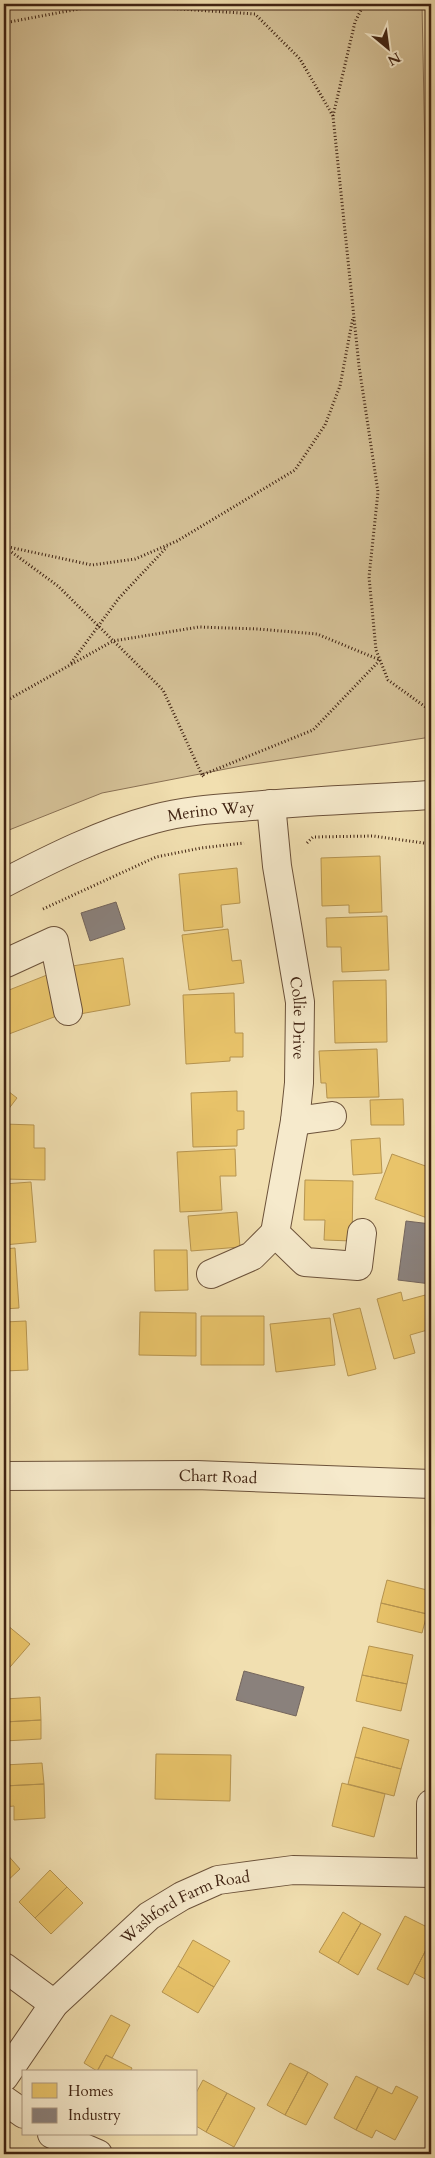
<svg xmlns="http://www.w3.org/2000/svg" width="435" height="2158" font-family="Cardo,serif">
<rect width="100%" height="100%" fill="#f1dfb0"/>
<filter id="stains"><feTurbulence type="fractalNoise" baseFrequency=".004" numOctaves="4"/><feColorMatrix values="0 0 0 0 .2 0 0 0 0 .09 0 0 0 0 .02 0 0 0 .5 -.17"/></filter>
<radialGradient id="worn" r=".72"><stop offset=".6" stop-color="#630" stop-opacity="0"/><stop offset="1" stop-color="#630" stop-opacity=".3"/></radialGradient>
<!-- green -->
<path fill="#d3bf95" stroke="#8a7154" d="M 4,4 L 422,4 L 431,454 L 431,737 L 241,766 L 102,793 L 4,832 Z"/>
<!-- homes -->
<path fill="#e9c46a" stroke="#b69450" d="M 380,856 L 382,912 L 349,913 L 349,905 L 322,906 L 321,858 Z
M 237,868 L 240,903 L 221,905 L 223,927 L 184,931 L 179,874 Z
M 387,916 L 389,970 L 342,972 L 341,947 L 327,947 L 326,918 Z
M 228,929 L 232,961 L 241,960 L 244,983 L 189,990 L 182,935 Z
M 123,958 L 130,1005 L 74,1015 L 66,967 Z
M 47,975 L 62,1014 L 9,1034 L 4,1020 L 4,992 Z
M 386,980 L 387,1042 L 335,1043 L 333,981 Z
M 234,993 L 235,1033 L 243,1033 L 243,1057 L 230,1057 L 230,1061 L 186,1064 L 183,995 Z
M 4,1037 L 9,1044 L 4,1049 Z
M 377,1049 L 379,1097 L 327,1098 L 326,1083 L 321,1083 L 319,1051 Z
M 4,1088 L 17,1098 L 4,1115 Z
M 237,1091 L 237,1111 L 244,1111 L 244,1129 L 237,1130 L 237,1146 L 193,1147 L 191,1093 Z
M 403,1099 L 404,1125 L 371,1125 L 370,1100 Z
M 4,1124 L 34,1125 L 34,1148 L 45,1148 L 45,1180 L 4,1179 Z
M 380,1138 L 382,1173 L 353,1175 L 351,1140 Z
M 235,1149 L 236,1176 L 220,1176 L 222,1210 L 180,1212 L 177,1152 Z
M 392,1154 L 431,1168 L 430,1219 L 375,1199 Z
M 305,1180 L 353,1181 L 352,1241 L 324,1240 L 325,1220 L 304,1220 Z
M 31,1182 L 36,1242 L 4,1245 L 4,1184 Z
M 237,1212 L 240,1247 L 191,1251 L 188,1216 Z
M 15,1248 L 19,1308 L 4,1309 L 4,1249 Z
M 154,1250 L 187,1250 L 188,1290 L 155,1291 Z
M 401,1292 L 403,1301 L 429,1294 L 431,1301 L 431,1329 L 410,1335 L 415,1353 L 394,1359 L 377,1299 Z
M 360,1308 L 376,1369 L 348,1376 L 333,1314 Z
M 140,1312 L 196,1313 L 196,1356 L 139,1355 Z
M 201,1316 L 264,1316 L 264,1365 L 201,1365 Z
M 330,1318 L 335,1365 L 276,1372 L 270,1324 Z
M 26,1321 L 28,1370 L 4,1371 L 4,1322 Z
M 387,1580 L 431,1591 L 427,1614 L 381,1603 Z
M 381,1603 L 427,1614 L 422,1633 L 377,1622 Z
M 7,1625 L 30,1644 L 4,1674 L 4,1629 Z
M 369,1646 L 413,1655 L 407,1684 L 362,1675 Z
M 362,1675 L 407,1684 L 401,1711 L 356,1701 Z
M 40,1697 L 41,1720 L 4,1722 L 4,1699 Z
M 41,1720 L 41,1739 L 4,1741 L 4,1722 Z
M 363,1727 L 409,1740 L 401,1769 L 355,1757 Z
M 156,1754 L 231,1755 L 230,1801 L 155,1799 Z
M 355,1757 L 401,1769 L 394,1796 L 348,1784 Z
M 42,1763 L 44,1784 L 4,1786 L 4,1765 Z
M 342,1783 L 385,1794 L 374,1837 L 332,1826 Z
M 44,1784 L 45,1818 L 14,1820 L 14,1806 L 4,1807 L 4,1786 Z
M 5,1852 L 20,1869 L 4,1884 L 4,1854 Z
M 50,1870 L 67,1887 L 35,1918 L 19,1902 Z
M 67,1887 L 83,1903 L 51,1934 L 35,1918 Z
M 343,1912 L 361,1923 L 338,1963 L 319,1952 Z
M 405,1916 L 431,1929 L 431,1940 L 408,1985 L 377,1969 Z
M 361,1923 L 381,1934 L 358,1975 L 338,1963 Z
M 193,1940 L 230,1961 L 214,1987 L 178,1966 Z
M 431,1940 L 431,1982 L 414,1973 Z
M 178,1966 L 214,1987 L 198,2013 L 162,1992 Z
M 111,2015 L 130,2025 L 112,2058 L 106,2055 L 97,2071 L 84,2063 Z
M 106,2055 L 132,2068 L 130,2072 L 97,2072 Z
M 290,2063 L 308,2072 L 285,2115 L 267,2105 Z
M 308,2072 L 328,2084 L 306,2125 L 285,2115 Z
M 356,2076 L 378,2087 L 356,2130 L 334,2118 Z
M 203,2080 L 227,2093 L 206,2132 L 196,2126 L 196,2093 Z
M 396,2086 L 418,2097 L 395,2140 L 376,2130 L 372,2138 L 356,2130 L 378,2087 L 392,2094 Z
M 227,2093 L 255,2108 L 234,2147 L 206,2132 Z"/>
<!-- industry -->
<path fill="#8a817c" stroke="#74655c" d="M 116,902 L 125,929 L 90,941 L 81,913 Z
M 406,1221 L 431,1224 L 431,1284 L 398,1280 Z
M 244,1671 L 304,1687 L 296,1716 L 236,1700 Z"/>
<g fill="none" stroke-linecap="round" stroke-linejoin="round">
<defs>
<g id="minor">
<path id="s1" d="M 271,804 L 277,866 L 300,1002 L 299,1083 L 295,1121 L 275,1233"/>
<path id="s2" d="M 4,883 C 52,858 102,833 154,819 C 182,811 212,809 241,807 C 304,801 368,799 431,795"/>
<path d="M 6,963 L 54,941 L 68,1011"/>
<path d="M 295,1121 L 332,1116"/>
<path d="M 275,1233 L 305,1262 L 358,1266 L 362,1233"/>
<path d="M 211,1274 L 252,1256 L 275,1233"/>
<path id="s3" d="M 4,1476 L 196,1475 L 431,1484"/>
<path d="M 431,1804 L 431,1854"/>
<path d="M 4,1967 L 54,2004"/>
<path id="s4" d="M 4,2077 L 54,2004 L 149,1916 L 182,1896 L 218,1880 L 293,1870 L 431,1873"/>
<path d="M 4,2100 L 24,2114"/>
<path d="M 52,2134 L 98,2154"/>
</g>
</defs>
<!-- minor casing -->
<use href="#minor" stroke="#6c523a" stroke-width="30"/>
<!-- path -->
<path stroke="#402312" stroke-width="3" stroke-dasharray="1 2.5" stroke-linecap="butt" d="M 4,23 L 105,4 L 255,14 L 300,59 L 333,116 L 359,366 L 378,492 L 369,577 L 376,650 L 388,680 L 431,711
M 333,116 L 355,22 L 364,4
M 4,546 L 92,565 L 135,559 L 177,541 L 295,470 L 325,425 L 340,386 L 353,317
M 6,548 L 58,586 L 163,690 L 202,775
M 71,663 L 119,598 L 167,547
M 4,702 L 113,641 L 199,627 L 258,629 L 317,634 L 380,660 L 313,730 L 202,775 L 204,777
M 307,843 L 313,837 L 373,836 L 431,844
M 43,909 L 156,857 L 201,848 L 244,843"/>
<!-- minor -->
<use href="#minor" stroke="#f6eacc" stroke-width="28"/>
</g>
<g text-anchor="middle" stroke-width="5" stroke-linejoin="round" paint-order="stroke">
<!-- street labels -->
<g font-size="16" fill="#402312" stroke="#f6eacc">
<text dy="6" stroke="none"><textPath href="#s2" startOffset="221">Merino Way</textPath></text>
<text dy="6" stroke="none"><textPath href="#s1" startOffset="216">Collie Drive</textPath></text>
<text dy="6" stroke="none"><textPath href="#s3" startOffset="214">Chart Road</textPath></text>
<text dy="6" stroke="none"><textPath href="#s4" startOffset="255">Washford Farm Road</textPath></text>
</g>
</g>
<!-- margin -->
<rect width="435" height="2158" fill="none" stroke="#f1dfb0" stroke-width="20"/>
<rect x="5" y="5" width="425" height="2148" fill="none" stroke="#402312" stroke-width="2.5"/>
<rect x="10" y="10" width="415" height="2138" fill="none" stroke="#402312"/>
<!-- legend -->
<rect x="22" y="2070" width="175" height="65" fill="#f6eacc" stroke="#ad9a82"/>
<rect x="32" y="2083" width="25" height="15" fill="#e9c46a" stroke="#ad9a82"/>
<text x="68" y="2096" font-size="15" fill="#402312">Homes</text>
<rect x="32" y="2108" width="25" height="15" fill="#8a817c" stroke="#ad9a82"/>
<text x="68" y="2120" font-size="15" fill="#402312">Industry</text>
<!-- north arrow -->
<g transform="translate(388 48) rotate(151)" stroke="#f6eacc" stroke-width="4" paint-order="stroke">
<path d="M0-4L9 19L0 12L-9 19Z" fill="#402312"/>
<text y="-8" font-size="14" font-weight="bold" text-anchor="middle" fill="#402312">N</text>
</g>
<rect width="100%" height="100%" filter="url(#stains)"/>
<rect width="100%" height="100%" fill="url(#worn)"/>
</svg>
